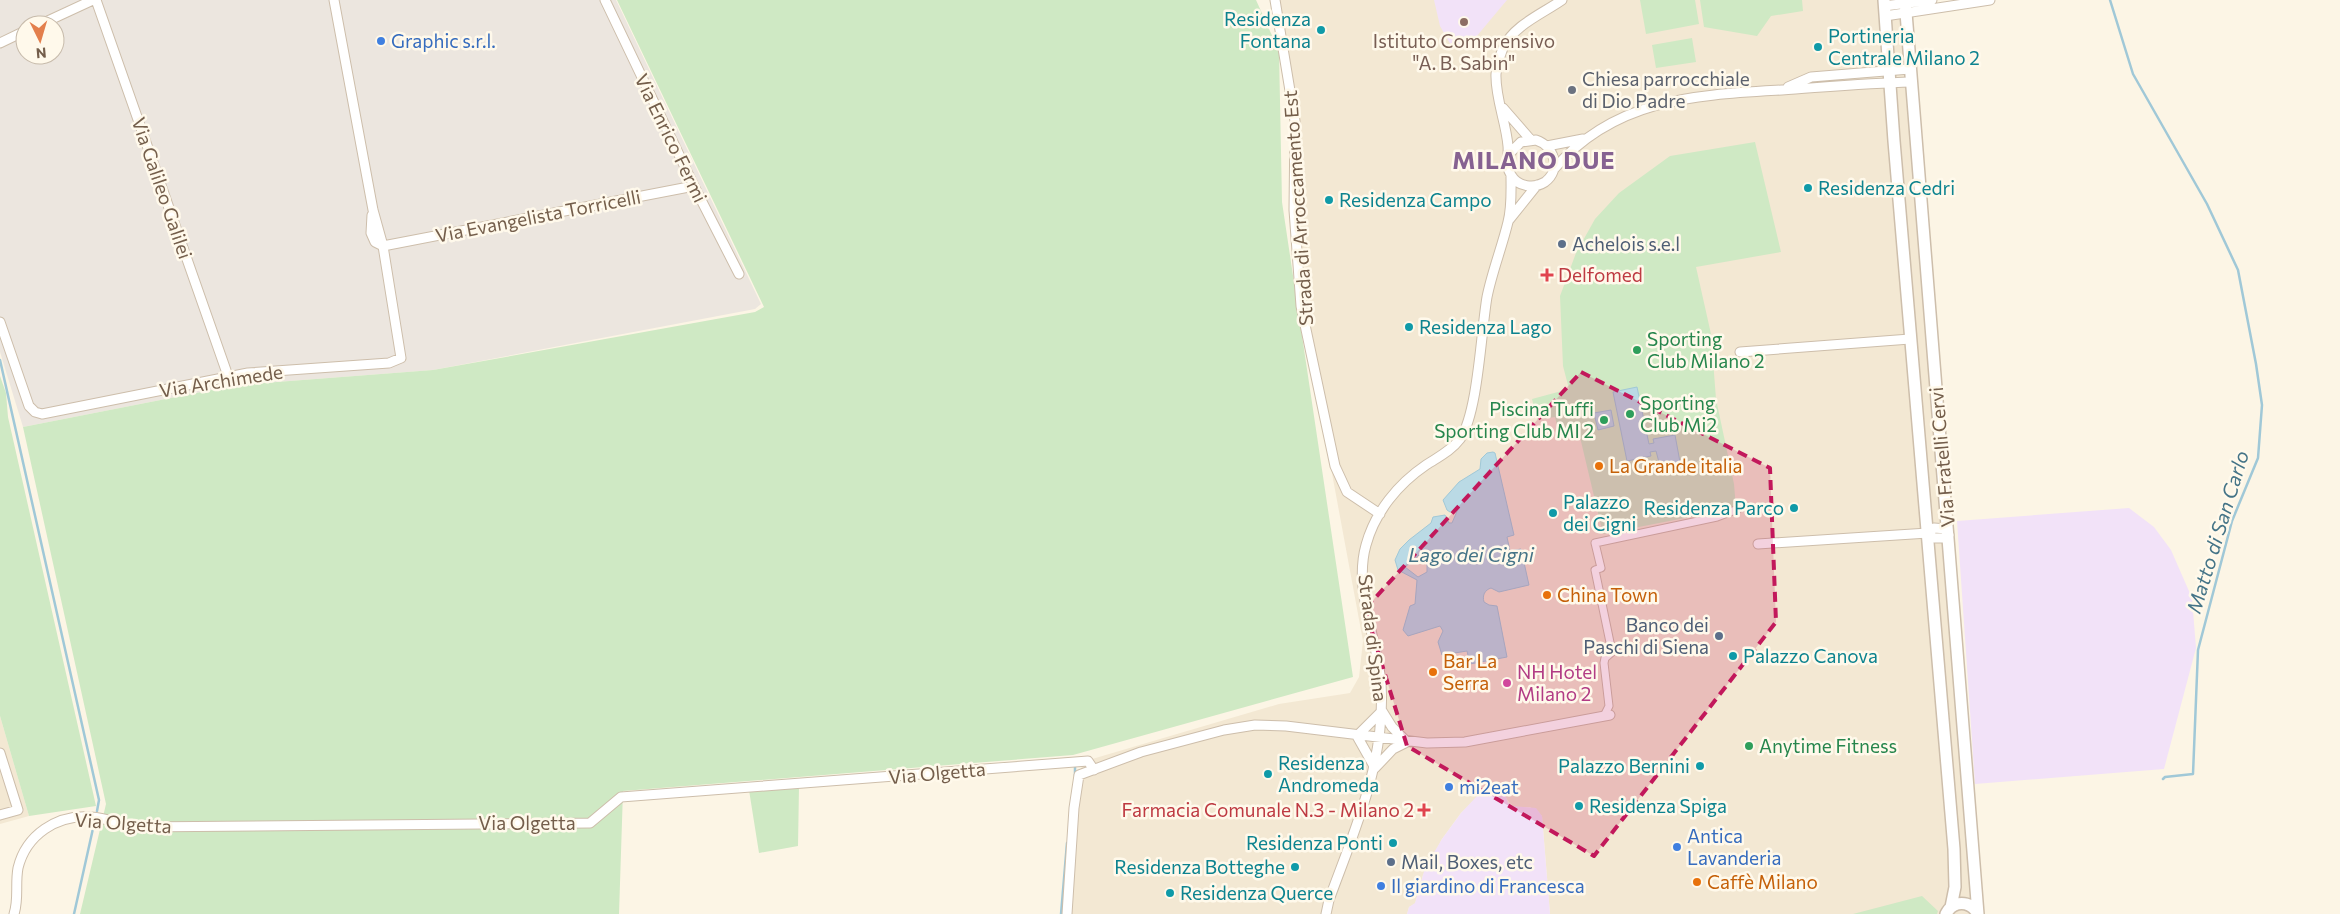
<svg xmlns="http://www.w3.org/2000/svg" width="2340" height="914" font-family="Commissioner,sans-serif">
<rect width="100%" height="100%" fill="#fcf5e5"/>
<!-- residential -->
<path fill="#f3e8d3" d="M 1275,0 L 1905,0 L 1978,914 L 1550,914 L 1542,816 L 1530,807 L 1513,807 L 1506,798 L 1487,788 L 1461,813 L 1442,839 L 1423,875 L 1415,904 L 1409,907 L 1407,914 L 1068,914 L 1082,762 L 1279,704 L 1350,693 L 1359,677 L 1363,641 L 1301,306 L 1295,121 Z
M 0,716 L 29,816 L 0,824 Z"/>
<!-- industrial -->
<path fill="#ece6df" fill-rule="evenodd" d="M 0,0 L 616,0 L 761,304 L 755,309 L 433,370 L 237,385 L 23,427 L 0,352 ZM 25,25 L 55,25 L 55,55 L 25,55 Z"/>
<!-- education -->
<path fill="#f2e2f8" d="M 1434,0 L 1507,0 L 1476,37 L 1452,47 L 1440,26 Z
M 2129,508 L 2154,527 L 2171,550 L 2192,598 L 2196,648 L 2164,769 L 1975,784 L 1957,521 Z
M 1493,785 L 1500,786 L 1504,790 L 1508,803 L 1513,806 L 1536,808 L 1542,816 L 1550,914 L 1407,914 L 1409,907 L 1415,903 L 1425,868 L 1442,839 L 1461,813 L 1479,794 Z"/>
<!-- green -->
<path fill="#cfe9c4" d="M 617,0 L 1256,0 L 1279,51 L 1282,202 L 1353,677 L 1073,755 L 623,791 L 619,914 L 80,914 L 106,804 L 23,427 L 237,385 L 433,370 L 755,312 L 764,307 Z
M 1640,0 L 1695,0 L 1699,24 L 1646,34 Z
M 1700,0 L 1802,0 L 1803,11 L 1771,16 L 1757,36 L 1704,27 Z
M 1692,38 L 1696,62 L 1656,68 L 1652,45 Z
M 1755,142 L 1781,252 L 1696,267 L 1711,334 L 1716,399 L 1734,484 L 1736,508 L 1603,534 L 1579,433 L 1560,437 L 1555,417 L 1537,420 L 1532,399 L 1569,389 L 1563,366 L 1560,296 L 1576,253 L 1595,219 L 1619,193 L 1670,156 Z
M 0,376 L 6,393 L 8,417 L 96,806 L 29,816 L 0,716 Z
M 799,787 L 798,846 L 759,853 L 749,790 Z
M 1922,896 L 1938,911 L 1937,914 L 1853,914 Z"/>
<!-- water -->
<path fill="#badae5" stroke="#a0c8d7" fill-rule="evenodd" d="M 1637,387 L 1649,444 L 1654,443 L 1653,439 L 1675,435 L 1680,462 L 1660,466 L 1656,451 L 1650,452 L 1651,456 L 1627,461 L 1613,392 Z
M 1611,410 L 1614,426 L 1598,430 L 1594,413 Z
M 1493,452 L 1495,453 L 1514,535 L 1507,537 L 1510,551 L 1521,549 L 1529,585 L 1499,592 L 1491,588 C 1485,590 1482,595 1484,602 L 1489,605 L 1497,606 L 1507,657 L 1470,664 L 1467,651 L 1442,655 L 1438,642 L 1443,631 L 1440,626 L 1408,636 L 1403,630 L 1410,606 L 1415,604 L 1417,580 L 1398,570 L 1395,560 L 1400,549 L 1409,540 L 1431,523 L 1433,517 L 1445,515 L 1449,523 L 1452,523 L 1458,509 L 1456,508 L 1450,512 L 1447,510 L 1443,500 L 1459,482 L 1480,469 L 1481,459 L 1487,453 ZM 1419,555 L 1424,557 L 1427,565 L 1427,572 L 1418,577 L 1405,567 Z"/>
<g fill="none" stroke-linecap="round" stroke-linejoin="round">
<!-- stream -->
<path stroke="#a0c8d7" stroke-width="2.5" d="M 2110,0 L 2133,74 L 2207,204 L 2238,270 L 2256,364 L 2262,405 L 2258,458 L 2232,521 L 2198,650 L 2193,774 L 2165,777 L 2163,779
M 0,360 L 99,800 L 97,811
M 1075,776 L 1075,767
M 74,914 L 94,824
M 1061,914 L 1067,843"/>
<defs>
<path id="pedestrian" d="M 1604,716 L 1609,706 L 1604,663 L 1605,658 L 1612,652 L 1595,570 L 1601,568 L 1595,543 L 1717,517 L 1738,509"/>
<path id="minor" d="M 96,0 L 228,376
M 605,0 L 694,186 L 739,274
M 1275,0 L 1295,121 L 1294,210 L 1301,306 L 1335,466 L 1347,492 L 1380,514
M 1884,6 L 1932,0
M 1885,16 L 1990,0
M 39,25 L 93,0
M 0,43 L 25,31
M 1788,87 L 1811,77 L 1910,69
M 1503,108 L 1530,139
M 1547,146 L 1583,139
M 1509,154 L 1521,142 L 1536,140 C 1554,146 1562,169 1545,182 C 1534,189 1518,187 1511,175 C 1505,166 1509,156 1508,146 C 1506,122 1495,97 1496,74 C 1497,65 1500,56 1503,48 C 1514,25 1542,14 1562,0
M 1554,169 C 1615,98 1696,95 1782,90 C 1825,87 1868,83 1911,82
M 372,215 L 371,233 L 375,242 L 383,246
M 1509,220 L 1537,185
M 383,246 L 694,186
M 0,322 L 29,406 L 35,412 L 42,414 L 248,373 L 389,363 L 401,358 L 383,246 L 373,210 L 334,0
M 1740,352 L 1910,339
M 1928,533 L 1934,538 L 1944,538 L 1949,535
M 1928,533 L 1934,528 L 1947,529
M 1758,544 L 1928,533
M 1357,736 L 1382,711 L 1392,727 L 1407,742 L 1393,749 L 1375,768
M 1357,736 L 1375,768
M 0,753 L 18,810 L 0,815
M 14,914 C 19,899 15,884 18,868 C 26,835 57,814 91,817 C 106,818 121,824 136,827 L 590,823 L 621,797 L 1088,761 L 1094,770
M 1067,914 L 1074,808 L 1079,775 L 1141,752 L 1224,730 L 1255,725 L 1286,726 L 1427,743 L 1465,742 L 1610,715
M 1326,914 L 1329,900 C 1355,829 1386,761 1381,684 C 1378,639 1353,591 1366,545 C 1375,512 1398,484 1426,465 C 1438,457 1451,451 1460,439 C 1478,413 1481,332 1487,297 C 1492,272 1502,247 1508,222 C 1512,207 1511,190 1511,175"/>
<path id="tertiary" d="M 1884,0 L 1894,141 L 1954,849 L 1955,887 L 1951,907
M 1905,0 L 1978,914
M 1946,914 C 1953,900 1970,900 1978,914"/>
</defs>
<!-- pedestrian casing -->
<use href="#pedestrian" stroke="#cdbeab" stroke-width="9"/>
<!-- minor casing -->
<use href="#minor" stroke="#cdbeab" stroke-width="11"/>
<!-- tertiary casing -->
<use href="#tertiary" stroke="#cdbeab" stroke-width="14"/>
<!-- pedestrian -->
<use href="#pedestrian" stroke="#fff" stroke-width="7"/>
<!-- minor -->
<use href="#minor" stroke="#fff" stroke-width="9"/>
<!-- tertiary -->
<use href="#tertiary" stroke="#fff" stroke-width="11"/>
</g>
<!-- marked area -->
<path fill="#c2185b" fill-opacity="0.2" stroke="#c2185b" stroke-width="4" stroke-dasharray="10 6" stroke-linejoin="round" d="M 1581,372 L 1770,468 L 1776,622 L 1594,856 L 1407,746 L 1365,609 Z"/>
<!-- markers -->
<circle fill="#8d6e63" stroke="#fff9eb" stroke-width="2" cx="1464" cy="22" r="5"/>
<g fill="#0f9aa8" stroke="#fff9eb" stroke-width="2">
<circle cx="1321" cy="30" r="5"/>
<circle cx="1818" cy="47" r="5"/>
<circle cx="1808" cy="188" r="5"/>
<circle cx="1329" cy="200" r="5"/>
<circle cx="1409" cy="327" r="5"/>
<circle cx="1794" cy="508" r="5"/>
<circle cx="1553" cy="513" r="5"/>
<circle cx="1733" cy="656" r="5"/>
<circle cx="1700" cy="766" r="5"/>
<circle cx="1268" cy="774" r="5"/>
<circle cx="1579" cy="806" r="5"/>
<circle cx="1393" cy="843" r="5"/>
<circle cx="1295" cy="867" r="5"/>
<circle cx="1170" cy="893" r="5"/>
</g>
<g fill="#3f7fe0" stroke="#fff9eb" stroke-width="2">
<circle cx="381" cy="41" r="5"/>
<circle cx="1449" cy="787" r="5"/>
<circle cx="1677" cy="847" r="5"/>
<circle cx="1381" cy="886" r="5"/>
</g>
<circle fill="#6b7280" stroke="#fff9eb" stroke-width="2" cx="1572" cy="90" r="5"/>
<g fill="#5c6f8a" stroke="#fff9eb" stroke-width="2">
<circle cx="1562" cy="244" r="5"/>
<circle cx="1719" cy="636" r="5"/>
<circle cx="1391" cy="862" r="5"/>
</g>
<g fill="#e0444e" stroke="#fff9eb" stroke-width="2">
<path d="M1544.5 267.5h5v5h5v5h-5v5h-5v-5h-5v-5h5z"/>
<path d="M1421.5 802.5h5v5h5v5h-5v5h-5v-5h-5v-5h5z"/>
</g>
<g fill="#2e9e5b" stroke="#fff9eb" stroke-width="2">
<circle cx="1637" cy="350" r="5"/>
<circle cx="1630" cy="414" r="5"/>
<circle cx="1604" cy="420" r="5"/>
<circle cx="1749" cy="746" r="5"/>
</g>
<g fill="#e8710a" stroke="#fff9eb" stroke-width="2">
<circle cx="1599" cy="466" r="5"/>
<circle cx="1547" cy="595" r="5"/>
<circle cx="1433" cy="672" r="5"/>
<circle cx="1697" cy="882" r="5"/>
</g>
<circle fill="#d1479c" stroke="#fff9eb" stroke-width="2" cx="1507" cy="683" r="5"/>
<g text-anchor="middle" stroke-width="5" stroke-linejoin="round" paint-order="stroke">
<!-- culture labels -->
<g font-size="19" fill="#0d838f" stroke="#fff9eb" text-anchor="start">
<text x="1311" y="26" text-anchor="end">Residenza<tspan x="1311" dy="22">Fontana</tspan></text>
<text x="1828" y="43">Portineria<tspan x="1828" dy="22">Centrale Milano 2</tspan></text>
<text x="1818" y="195">Residenza Cedri</text>
<text x="1339" y="207">Residenza Campo</text>
<text x="1419" y="334">Residenza Lago</text>
<text x="1563" y="509">Palazzo<tspan x="1563" dy="22">dei Cigni</tspan></text>
<text x="1784" y="515" text-anchor="end">Residenza Parco</text>
<text x="1743" y="663">Palazzo Canova</text>
<text x="1278" y="770">Residenza<tspan x="1278" dy="22">Andromeda</tspan></text>
<text x="1690" y="773" text-anchor="end">Palazzo Bernini</text>
<text x="1589" y="813">Residenza Spiga</text>
<text x="1383" y="850" text-anchor="end">Residenza Ponti</text>
<text x="1285" y="874" text-anchor="end">Residenza Botteghe</text>
<text x="1180" y="900">Residenza Querce</text>
</g>
<!-- shop labels -->
<g font-size="19" fill="#366cbe" stroke="#fff9eb" text-anchor="start">
<text x="391" y="48">Graphic s.r.l.</text>
<text x="1459" y="794">mi2eat</text>
<text x="1687" y="843">Antica<tspan x="1687" dy="22">Lavanderia</tspan></text>
<text x="1391" y="893">Il giardino di Francesca</text>
</g>
<!-- education labels -->
<g font-size="19" fill="#785e54" stroke="#fff9eb">
<text x="1464" y="48">Istituto Comprensivo<tspan x="1464" dy="22">"A. B. Sabin"</tspan></text>
</g>
<!-- worship labels -->
<g font-size="19" fill="#5b616d" stroke="#fff9eb" text-anchor="start">
<text x="1582" y="86">Chiesa parrocchiale<tspan x="1582" dy="22">di Dio Padre</tspan></text>
</g>
<!-- street labels -->
<g font-size="19" fill="#745e4b" stroke="#fff9eb">
<text transform="translate(671 138) rotate(64)" y="7">Via Enrico Fermi</text>
<text transform="translate(162 188) rotate(71)" y="7">Via Galileo Galilei</text>
<text transform="translate(1298 208) rotate(-94)" y="7">Strada di Arroccamento Est</text>
<text transform="translate(538 216) rotate(-11)" y="7">Via Evangelista Torricelli</text>
<text transform="translate(221 381) rotate(-9)" y="7">Via Archimede</text>
<text transform="translate(1942 457) rotate(-95)" y="7">Via Fratelli Cervi</text>
<text transform="translate(1373 638) rotate(83)" y="7">Strada di Spina</text>
<text transform="translate(937 773) rotate(-5)" y="7">Via Olgetta</text>
<text transform="translate(123 823) rotate(4)" y="7">Via Olgetta</text>
<text x="527" y="830">Via Olgetta</text>
</g>
<!-- service labels -->
<g font-size="19" fill="#4e5e75" stroke="#fff9eb" text-anchor="start">
<text x="1572" y="251">Achelois s.e.l</text>
<text x="1709" y="632" text-anchor="end">Banco dei<tspan x="1709" dy="22">Paschi di Siena</tspan></text>
<text x="1401" y="869">Mail, Boxes, etc</text>
</g>
<!-- health labels -->
<g font-size="19" fill="#be3a42" stroke="#fff9eb" text-anchor="start">
<text x="1558" y="282">Delfomed</text>
<text x="1414" y="817" text-anchor="end">Farmacia Comunale N.3 - Milano 2</text>
</g>
<!-- leisure labels -->
<g font-size="19" fill="#27864d" stroke="#fff9eb" text-anchor="start">
<text x="1647" y="346">Sporting<tspan x="1647" dy="22">Club Milano 2</tspan></text>
<text x="1640" y="410">Sporting<tspan x="1640" dy="22">Club Mi2</tspan></text>
<text x="1594" y="416" text-anchor="end">Piscina Tuffi<tspan x="1594" dy="22">Sporting Club MI 2</tspan></text>
<text x="1759" y="753">Anytime Fitness</text>
</g>
<!-- food labels -->
<g font-size="19" fill="#c56008" stroke="#fff9eb" text-anchor="start">
<text x="1609" y="473">La Grande italia</text>
<text x="1557" y="602">China Town</text>
<text x="1443" y="668">Bar La<tspan x="1443" dy="22">Serra</tspan></text>
<text x="1707" y="889">Caffè Milano</text>
</g>
<!-- hotel labels -->
<g font-size="19" fill="#b23c85" stroke="#fff9eb" text-anchor="start">
<text x="1517" y="679">NH Hotel<tspan x="1517" dy="22">Milano 2</tspan></text>
</g>
<!-- water labels -->
<g font-size="20" font-style="italic" fill="#457487" stroke="#fff9eb">
<text transform="translate(2218 532) rotate(-73)" y="7">Matto di San Carlo</text>
<text x="1471" y="562">Lago dei Cigni</text>
</g>
<!-- district labels -->
<g font-size="24" font-weight="bold" letter-spacing="1" fill="#866291" stroke="#fff9eb">
<text x="1534" y="169">MILANO DUE</text>
</g>
</g>
<!-- north arrow -->
<g transform="translate(40 40) rotate(175)"><circle r="24" fill="#fff9eb" stroke="#c7bbab"/>
<path d="M0-4L9 19L0 12L-9 19Z" fill="#e37f4c"/>
<text y="-8" font-size="14" font-weight="bold" text-anchor="middle" fill="#745e4b">N</text>
</g>
</svg>
